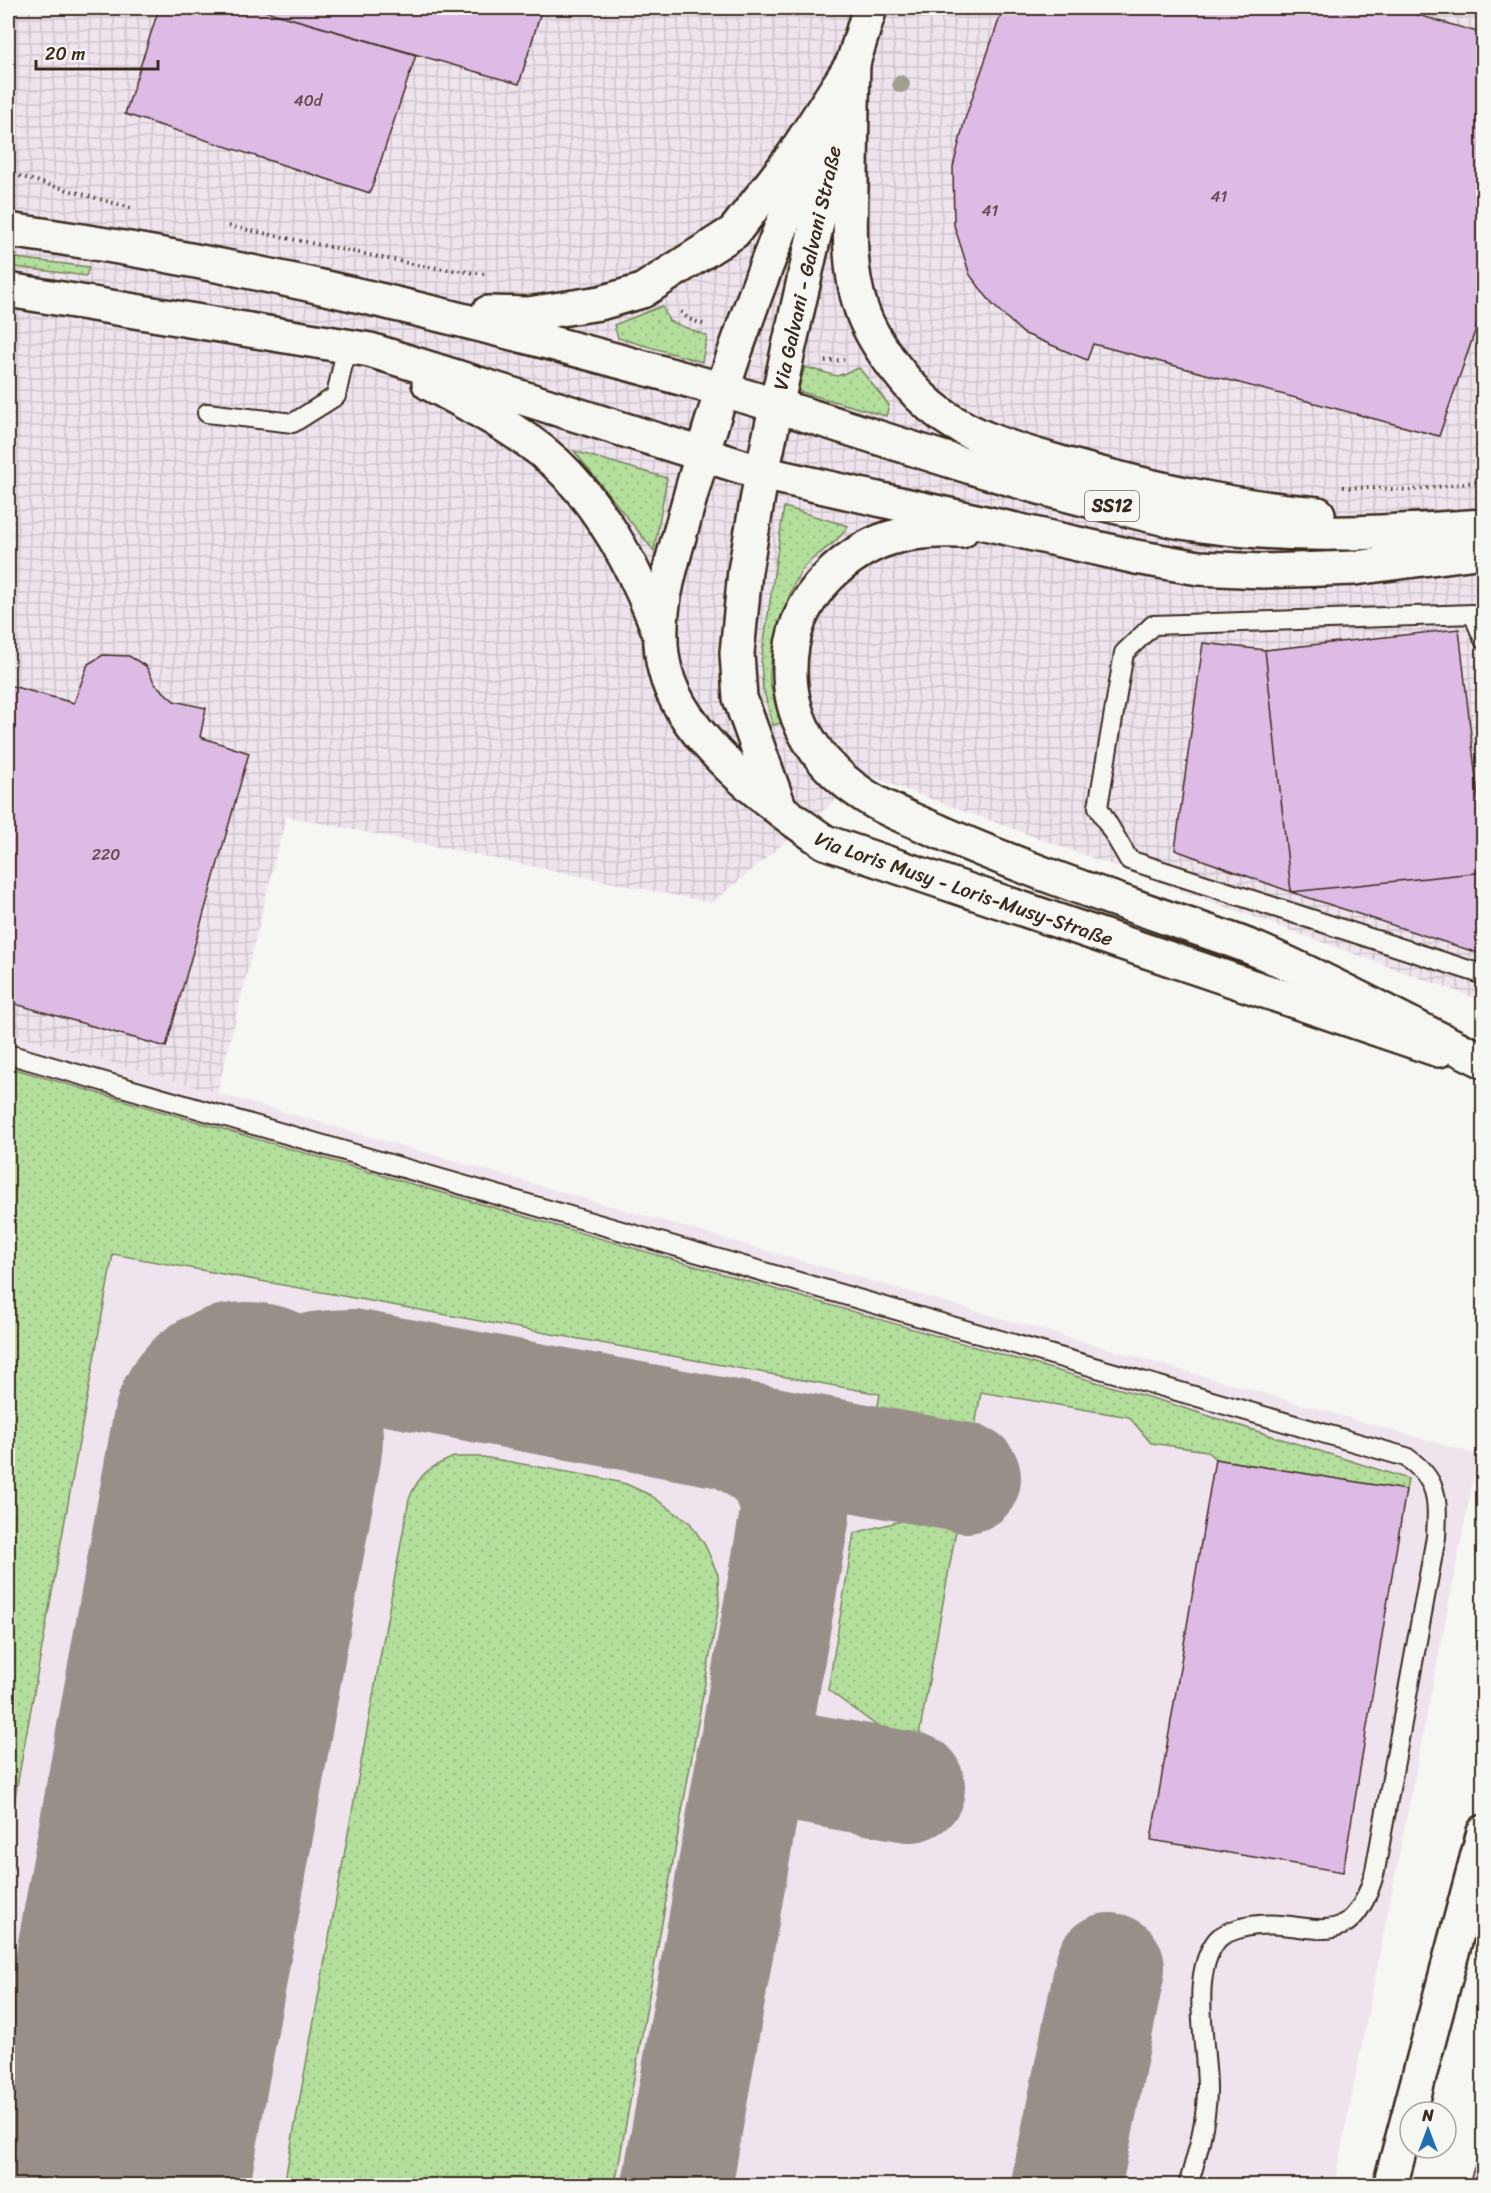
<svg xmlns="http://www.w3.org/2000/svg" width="1491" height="2193" font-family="Sriracha,sans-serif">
<defs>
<pattern id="industrial-grid" width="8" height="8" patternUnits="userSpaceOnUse" patternTransform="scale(1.5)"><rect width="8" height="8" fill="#efe4ee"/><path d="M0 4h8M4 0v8" fill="none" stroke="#cec4cc"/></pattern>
<pattern id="grass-dots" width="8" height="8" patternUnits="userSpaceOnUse" patternTransform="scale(1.5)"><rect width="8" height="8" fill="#b3de9c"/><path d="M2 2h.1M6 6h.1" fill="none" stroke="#9bbf86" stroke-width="1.8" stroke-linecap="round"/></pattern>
</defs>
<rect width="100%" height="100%" fill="#f6f6f2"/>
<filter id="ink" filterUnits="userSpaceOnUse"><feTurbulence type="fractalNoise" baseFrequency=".0167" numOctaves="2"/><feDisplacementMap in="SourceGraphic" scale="12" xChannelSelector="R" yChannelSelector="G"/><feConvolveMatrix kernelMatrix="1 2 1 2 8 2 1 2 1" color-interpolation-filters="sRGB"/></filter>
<g filter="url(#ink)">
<!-- built -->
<path fill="#efe4ee" d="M 8,1033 L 1478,1455 L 1334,2185 L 8,2185 Z"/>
<!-- industrial -->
<path fill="url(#industrial-grid)" d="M 8,8 L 1483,8 L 1483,1001 L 866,775 L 712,903 L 286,816 L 217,1093 L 8,1033 Z"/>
<!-- grass -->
<path fill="url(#grass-dots)" stroke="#77845d" stroke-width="1.5" d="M 8,257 L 89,267 L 86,276 L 8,266 Z
M 662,306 L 669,321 L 707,336 L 702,362 L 618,338 L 614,325 Z
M 805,367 L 837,376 L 859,368 L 889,405 L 886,416 L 798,391 Z
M 574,451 L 667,478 L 654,551 Z
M 784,507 L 848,526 C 837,545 817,552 804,567 C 790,584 767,660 770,682 C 772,696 777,710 781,723 L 773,725 L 763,688 L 761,662 Z
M 8,1067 L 1165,1402 L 1408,1479 L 1406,1490 L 1215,1459 L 1207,1451 L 1151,1443 L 1129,1417 L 981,1392 L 975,1427 L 877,1410 L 880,1394 L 113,1254 L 8,1836 Z
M 454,1457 L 483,1457 L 601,1478 L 626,1484 L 650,1495 L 690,1523 L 705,1545 L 718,1575 L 719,1605 L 615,2185 L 284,2185 L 409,1499 C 420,1473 428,1468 454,1457 Z
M 928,1514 L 958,1519 L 919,1736 L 884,1731 L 828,1690 L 854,1533 Z"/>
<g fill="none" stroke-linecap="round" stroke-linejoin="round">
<!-- taxiway -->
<path stroke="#989088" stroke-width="110" d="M 734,1435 L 966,1478
M 247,1438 C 250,1428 252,1415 256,1406 C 273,1371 318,1364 352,1364 L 734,1435 C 768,1453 794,1474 795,1514 L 677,2186
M 751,1759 L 910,1787
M 1066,2186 L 1110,1968"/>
<!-- runway -->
<path stroke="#989088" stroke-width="272" d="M 112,2186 L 247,1438"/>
</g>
<!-- building -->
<path fill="#debbe5" stroke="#3b2a1e" stroke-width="1.5" d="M 159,8 L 255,8 L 416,55 L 370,193 L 125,114 Z
M 255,8 L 542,8 L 519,84 Z
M 1003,8 L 1394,8 L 1484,34 L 1484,305 L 1439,436 L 1093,344 L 1087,360 L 1023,333 L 993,305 L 970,275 L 954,225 L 953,167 L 965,119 Z
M 1459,629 L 1484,850 L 1484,872 L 1291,892 L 1265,650 Z
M 1203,643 L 1265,650 L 1291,892 L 1175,850 Z
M 103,655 L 129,656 L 146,666 L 155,684 L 174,701 L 206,708 L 200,737 L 249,753 L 166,1047 L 8,1002 L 8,685 L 74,703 L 88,664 Z
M 1484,872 L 1484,955 L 1291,892 Z
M 1215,1459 L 1406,1490 L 1343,1872 L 1151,1840 Z
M 1484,2140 L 1484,2186 L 1474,2186 L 1471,2177 Z"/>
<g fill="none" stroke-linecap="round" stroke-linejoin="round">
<defs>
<path id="lane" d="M 207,413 L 293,423 L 336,396 L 347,345
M 1484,640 L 1473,614 L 1153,625 L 1124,653 L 1098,807 L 1129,860 L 1484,975
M 8,1054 L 1406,1457 C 1439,1480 1438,1499 1436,1537 L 1375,1871 C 1349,1967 1306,1911 1241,1928 C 1234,1930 1222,1934 1217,1940 C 1188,1976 1208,2048 1207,2092 C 1206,2124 1197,2155 1188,2186"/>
<path id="street" d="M 1390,2186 L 1484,1832"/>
<g id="secondary">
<path id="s1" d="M 826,122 C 769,249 720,384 684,519 C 671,567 652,619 665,670 C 681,737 770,805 825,842 L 1439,1050"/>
<path id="s2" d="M 780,809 L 740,698 L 737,653 L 745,571 L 762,473 L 788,351 L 853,63 L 870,8"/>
</g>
<path id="primary" d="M 853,63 C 852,104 851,145 851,186 C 850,226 848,269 861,308 C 873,344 911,393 942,415 C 977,440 1023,452 1064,464 C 1147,487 1232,507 1318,514
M 8,230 C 249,263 485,323 720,389 C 852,426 980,475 1113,506 C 1138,512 1163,519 1188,523 C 1286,539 1385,533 1484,526
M 8,290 L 370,350 L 762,473 L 1136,557 L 1199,568 L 1262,571 L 1355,568 L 1484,551
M 488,313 L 528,314 L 600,303 L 642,291 L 734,232 L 793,156 L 853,63
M 429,383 C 475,408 531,436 567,474 C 609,519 640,580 661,637
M 961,531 C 907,529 868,537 828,577 C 801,604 789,636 790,674 C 791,725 820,766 862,794 C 887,811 918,822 945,834 C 1020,867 1097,893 1173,920 C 1202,930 1232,939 1260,951 C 1336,984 1409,1025 1484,1061"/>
</defs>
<!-- lane casing -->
<use href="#lane" stroke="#3b2a1e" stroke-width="22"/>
<!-- street casing -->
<use href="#street" stroke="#3b2a1e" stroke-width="38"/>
<!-- secondary casing -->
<use href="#secondary" stroke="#3b2a1e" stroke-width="38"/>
<!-- primary casing -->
<use href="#primary" stroke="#3b2a1e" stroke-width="38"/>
<!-- path -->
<path stroke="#3b2a1e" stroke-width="4" stroke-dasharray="1.5 4.5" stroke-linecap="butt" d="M 8,173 L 131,208
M 229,226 L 422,266 L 484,274
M 681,312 L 689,319 L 705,325
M 825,361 L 844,360
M 1343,487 L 1412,490 L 1484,481"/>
<!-- lane -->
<use href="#lane" stroke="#f6f6f2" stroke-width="18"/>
<!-- street -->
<use href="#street" stroke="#f6f6f2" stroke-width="33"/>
<!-- secondary -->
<use href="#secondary" stroke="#f6f6f2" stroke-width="33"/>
<!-- primary -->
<use href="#primary" stroke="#f6f6f2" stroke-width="33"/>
</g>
<!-- trees -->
<circle fill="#a09f8f" cx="901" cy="84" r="9"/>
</g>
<g text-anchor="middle" stroke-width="4.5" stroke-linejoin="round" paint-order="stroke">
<!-- number labels -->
<g font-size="16" fill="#644e50">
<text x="308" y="106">40d</text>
<text x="1219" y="202">41</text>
<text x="990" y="216">41</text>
<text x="106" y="860">220</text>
</g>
<!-- shield labels -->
<rect fill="#f6f6f2" stroke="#73675e" stroke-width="1.5" x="1085" y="491" width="54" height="30" rx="4.5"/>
<g font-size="18" font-weight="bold" fill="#3b2a1e">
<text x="1112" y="512">SS12</text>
</g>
<!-- street labels -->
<g font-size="20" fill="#3b2a1e" stroke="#f6f6f2">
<text dy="7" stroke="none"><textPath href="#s2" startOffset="555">Via Galvani - Galvani Straße</textPath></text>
<text dy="7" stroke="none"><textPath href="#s1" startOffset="962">Via Loris Musy - Loris-Musy-Straße</textPath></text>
</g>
</g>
<!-- margin -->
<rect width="1491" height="2193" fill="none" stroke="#f6f6f2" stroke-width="30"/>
<rect x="15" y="15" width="1461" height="2163" fill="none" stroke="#3b2a1e" stroke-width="2" filter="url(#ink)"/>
<!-- north arrow -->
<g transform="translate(1428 2130)"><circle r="28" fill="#f6f6f2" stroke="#aba49d" stroke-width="1.5"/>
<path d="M0-4.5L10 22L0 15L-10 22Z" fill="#1f6fb2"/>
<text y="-9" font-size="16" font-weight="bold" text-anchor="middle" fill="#3b2a1e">N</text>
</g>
<!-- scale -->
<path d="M36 60v9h122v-9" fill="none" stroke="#3b2a1e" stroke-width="3"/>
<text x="45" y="60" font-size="18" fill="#3b2a1e" stroke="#f6f6f2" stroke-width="4.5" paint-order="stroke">20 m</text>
</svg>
